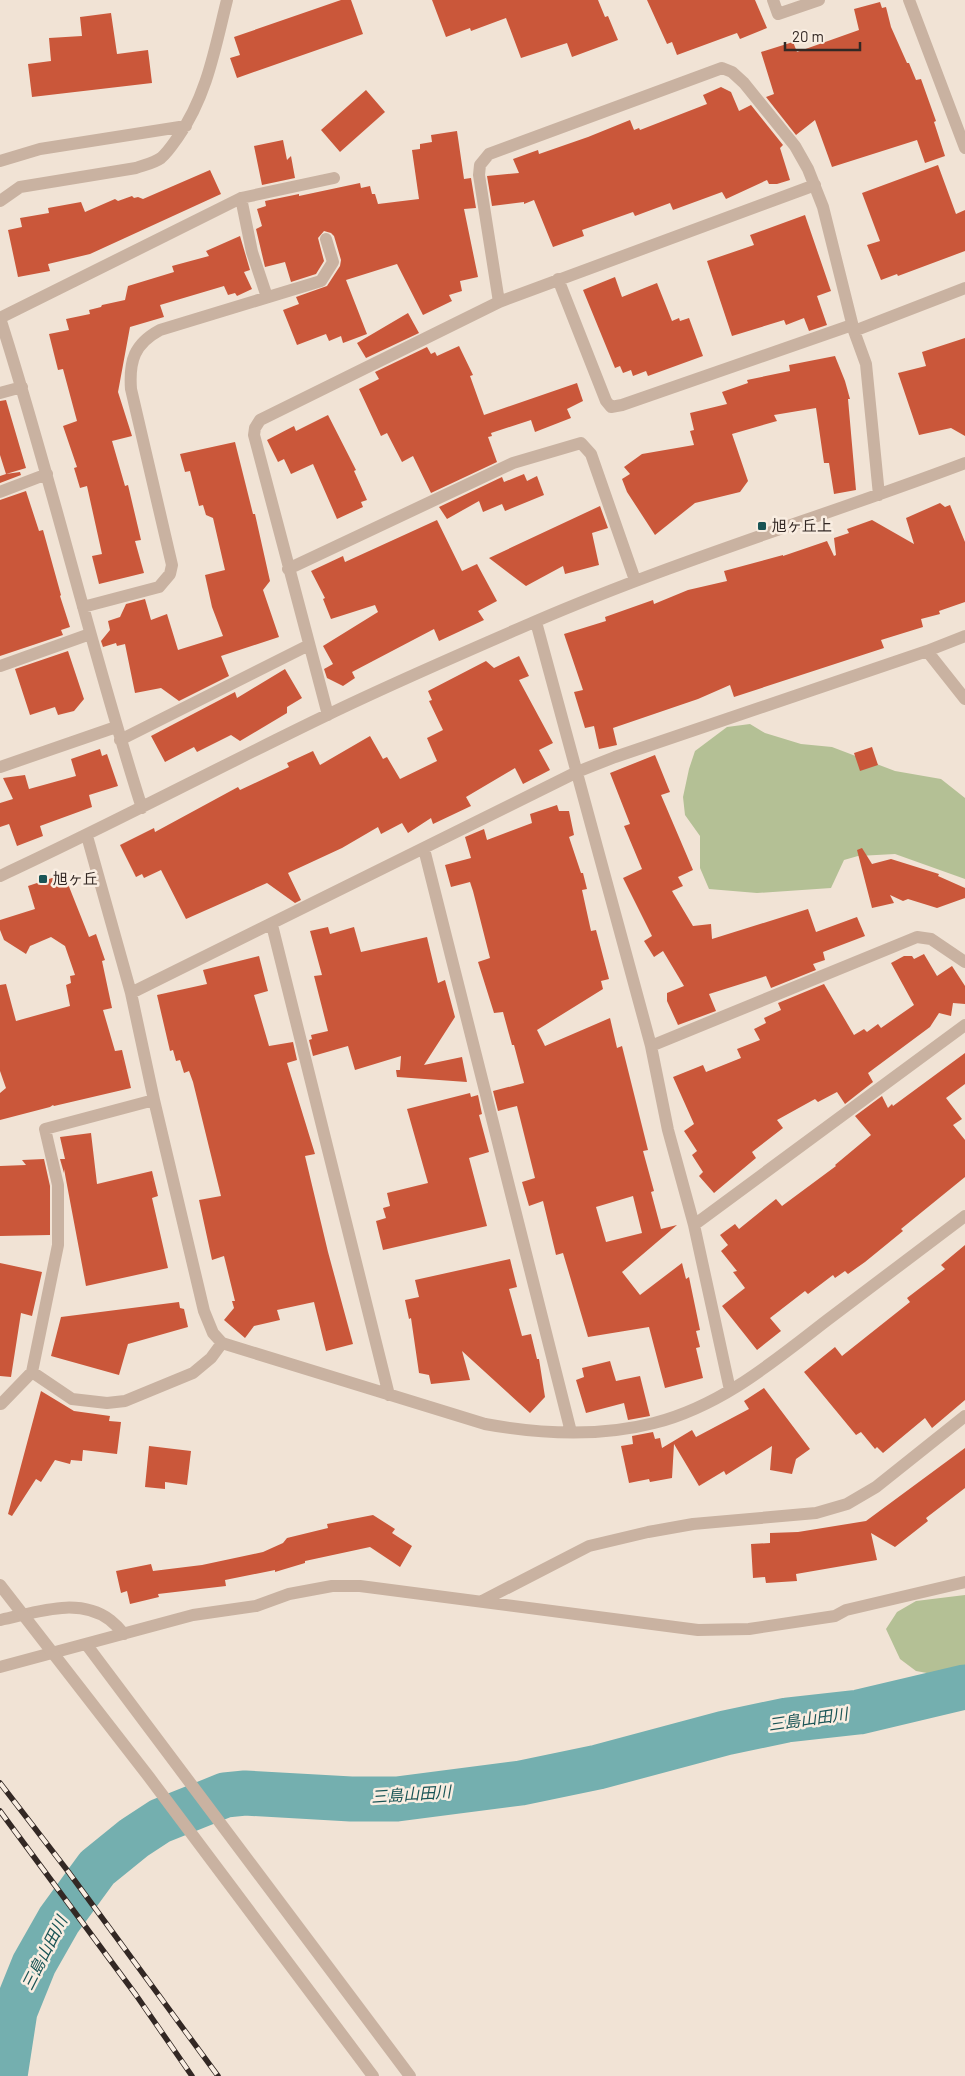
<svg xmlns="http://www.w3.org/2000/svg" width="965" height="2076" font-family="Barlow,'Noto Sans JP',sans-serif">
<rect width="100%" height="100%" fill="#f1e3d5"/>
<!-- green -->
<path fill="#b4c095" d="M 750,724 L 765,733 L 801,744 L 832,747 L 895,771 L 941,779 L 965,798 L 965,879 L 895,854 L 858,856 L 844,860 L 831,888 L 757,893 L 709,889 L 700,868 L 700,836 L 685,815 L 683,797 L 689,769 L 695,751 L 727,727 Z
M 965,1595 L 965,1680 L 916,1671 L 900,1659 L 886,1629 L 897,1612 L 916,1601 Z"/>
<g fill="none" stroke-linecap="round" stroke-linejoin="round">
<!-- river -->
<path stroke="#74afaf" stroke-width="45" d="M 5,2076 L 15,2011 L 34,1964 L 59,1920 L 97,1868 L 134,1838 L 160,1821 L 225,1795 L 245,1793 L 351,1799 L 397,1799 L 521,1783 L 598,1767 L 725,1733 L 787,1720 L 859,1712 L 965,1687"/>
</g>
<!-- building -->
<path fill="#ca573a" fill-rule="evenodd" d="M 341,0 L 351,0 L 363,34 L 237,78 L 230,58 L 240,55 L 234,37 Z
M 432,0 L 598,0 L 605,17 L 608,16 L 618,40 L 572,57 L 567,43 L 521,58 L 506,18 L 471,31 L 470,28 L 446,37 Z
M 647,0 L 755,0 L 767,28 L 740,39 L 737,33 L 677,55 L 672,42 L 667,44 Z
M 880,2 L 882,8 L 886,7 L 891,27 L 907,63 L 909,63 L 916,80 L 921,79 L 936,121 L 934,122 L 945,156 L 925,163 L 917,140 L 832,167 L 815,120 L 796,135 L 766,97 L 774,94 L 761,52 L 793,42 L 797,52 L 859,30 L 854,9 Z
M 111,13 L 117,54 L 148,50 L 152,83 L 32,97 L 28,64 L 51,61 L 49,38 L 82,36 L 80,17 Z
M 721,87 L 731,92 L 739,111 L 751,105 L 783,145 L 780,148 L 790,180 L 777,184 L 769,184 L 767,180 L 726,199 L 722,192 L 673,210 L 670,203 L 635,216 L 633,212 L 582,230 L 584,236 L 553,247 L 534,200 L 524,204 L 524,202 L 492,206 L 487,176 L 519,173 L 513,159 L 538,150 L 539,154 L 588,137 L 630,120 L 634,130 L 639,128 L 640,130 L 707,104 L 703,95 Z
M 366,90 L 385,112 L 340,152 L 321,130 Z
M 457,131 L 464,179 L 471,178 L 476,208 L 464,209 L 478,277 L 460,281 L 462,291 L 449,295 L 452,301 L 423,315 L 397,264 L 346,280 L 367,334 L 343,343 L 341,336 L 329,341 L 326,334 L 297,345 L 283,310 L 299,304 L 296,297 L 327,286 L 340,266 L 341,260 L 334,236 L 331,233 L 324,231 L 318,238 L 324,261 L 316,274 L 291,282 L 285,262 L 265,267 L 256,229 L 262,226 L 257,209 L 266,206 L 265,201 L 299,194 L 299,196 L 360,183 L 361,188 L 370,186 L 372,194 L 375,194 L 378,204 L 419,199 L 412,150 L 420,149 L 420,144 L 432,142 L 431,135 Z
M 283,140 L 287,160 L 291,156 L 295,178 L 262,185 L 254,146 Z
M 938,165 L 956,214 L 965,210 L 965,251 L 898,276 L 897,274 L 881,280 L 867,245 L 880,241 L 862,193 Z
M 210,170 L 221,194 L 90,254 L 48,264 L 50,271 L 18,277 L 8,230 L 22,227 L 20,218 L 49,213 L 48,208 L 81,202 L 85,212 L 115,199 L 118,201 L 132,196 L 134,198 L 138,197 L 143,199 Z
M 805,215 L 831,291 L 817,296 L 827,325 L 809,331 L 804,318 L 786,325 L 784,320 L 732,336 L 707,261 L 754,245 L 750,235 Z
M 240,236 L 250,270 L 244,272 L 252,289 L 237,296 L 235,293 L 228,295 L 224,286 L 160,305 L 164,317 L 130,327 L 118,392 L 132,436 L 112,441 L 125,486 L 128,485 L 141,540 L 135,541 L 144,573 L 99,584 L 92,556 L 102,554 L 87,486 L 80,488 L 74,468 L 77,467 L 63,426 L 77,421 L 63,369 L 58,370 L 49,334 L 69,330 L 66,319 L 90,314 L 89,310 L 101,307 L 102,305 L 125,300 L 128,286 L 174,272 L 172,266 L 209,256 L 206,251 Z
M 615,277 L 622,297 L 657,283 L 672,321 L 679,318 L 680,321 L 689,318 L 703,356 L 648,376 L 646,371 L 633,376 L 631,370 L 623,373 L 620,366 L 615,368 L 583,290 Z
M 408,313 L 419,333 L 366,358 L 357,343 Z
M 965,338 L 965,436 L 951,428 L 919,435 L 898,373 L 926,366 L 922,352 Z
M 459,346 L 473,375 L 470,376 L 484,415 L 577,383 L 583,401 L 567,409 L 571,418 L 535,432 L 531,420 L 491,433 L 492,436 L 488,437 L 497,462 L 431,493 L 413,456 L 402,462 L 387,433 L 381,436 L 359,389 L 379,379 L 375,372 L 427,347 L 431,354 L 435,352 L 437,356 Z
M 835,356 L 845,381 L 850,399 L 848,399 L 856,490 L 834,494 L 829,463 L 824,463 L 816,408 L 774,415 L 777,421 L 732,434 L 748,481 L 740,492 L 695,503 L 655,535 L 627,492 L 622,479 L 630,474 L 624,467 L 642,454 L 694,445 L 690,431 L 694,430 L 690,413 L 727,404 L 722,392 L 748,383 L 747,380 L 790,371 L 789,365 Z
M 6,400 L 26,468 L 6,474 L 20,472 L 21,475 L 0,483 L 0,476 L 6,474 L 0,455 L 0,401 Z
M 328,415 L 356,470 L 354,471 L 367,500 L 361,502 L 363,507 L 337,519 L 313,464 L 291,474 L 284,459 L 278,462 L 267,440 L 294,426 L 296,431 Z
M 235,442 L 253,514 L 255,514 L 270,581 L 263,590 L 279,637 L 221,656 L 229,676 L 179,701 L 161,688 L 135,693 L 125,644 L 117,646 L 116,643 L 103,647 L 101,641 L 110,630 L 108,621 L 120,617 L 126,604 L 145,599 L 151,620 L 167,614 L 178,650 L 223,636 L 212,607 L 205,575 L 225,570 L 213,518 L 206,515 L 203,505 L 199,506 L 190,471 L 185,472 L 180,454 Z
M 524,474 L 527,481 L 537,476 L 544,495 L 505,511 L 502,504 L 483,512 L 479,501 L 447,519 L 439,507 L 502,477 L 504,482 Z
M 26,491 L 39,531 L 43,530 L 61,595 L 60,596 L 70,627 L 61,630 L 63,635 L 0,656 L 0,500 Z
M 940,503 L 945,507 L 950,505 L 965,542 L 965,602 L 939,611 L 940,614 L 921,619 L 923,627 L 881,640 L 884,648 L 734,697 L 730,685 L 698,699 L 613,728 L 617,745 L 599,749 L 594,726 L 585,728 L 574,692 L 583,690 L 564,634 L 606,621 L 605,617 L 653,600 L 654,604 L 688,590 L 727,581 L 724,571 L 783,555 L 783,556 L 827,541 L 834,556 L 836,555 L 834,538 L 849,533 L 847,529 L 872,520 L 914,544 L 906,518 Z
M 600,506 L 608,528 L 592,533 L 599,565 L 565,574 L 563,566 L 526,586 L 489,558 Z
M 437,520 L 462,571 L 477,564 L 497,601 L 478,611 L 484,620 L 439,641 L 434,629 L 352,672 L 355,678 L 343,686 L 327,678 L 324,669 L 333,664 L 323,646 L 378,612 L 375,605 L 331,619 L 323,599 L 325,598 L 311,571 L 343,556 L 345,562 Z
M 68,651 L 84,699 L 74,711 L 58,715 L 55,707 L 30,715 L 15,669 Z
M 519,656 L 529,676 L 519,680 L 553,743 L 539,750 L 550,770 L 523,784 L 515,768 L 466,797 L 471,806 L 433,824 L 431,818 L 408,833 L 402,823 L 381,834 L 378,827 L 342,848 L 288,873 L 301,900 L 295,903 L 267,883 L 186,919 L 161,870 L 144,878 L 142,874 L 136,877 L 120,845 L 154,828 L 155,832 L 238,787 L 240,790 L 289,767 L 287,763 L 313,751 L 320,765 L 370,736 L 383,759 L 387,757 L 400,779 L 437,761 L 427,738 L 443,730 L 429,701 L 432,700 L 428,691 L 486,661 L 494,668 Z
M 285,669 L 302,698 L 287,707 L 287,713 L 240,741 L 231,735 L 197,752 L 194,747 L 165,762 L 151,736 L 235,692 L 237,698 Z
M 872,747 L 878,765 L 860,771 L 854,753 Z
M 100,749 L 102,756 L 107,754 L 118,786 L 89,795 L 92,807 L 40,826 L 43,836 L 17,846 L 9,824 L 0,827 L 0,803 L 13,799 L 3,778 L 25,775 L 29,789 L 76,776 L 71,759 Z
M 655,755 L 670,792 L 661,795 L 693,870 L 678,877 L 683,886 L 672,891 L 693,926 L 711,924 L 712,939 L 808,909 L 816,932 L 857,917 L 865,936 L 823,952 L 825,960 L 813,964 L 816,970 L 771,988 L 766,976 L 709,994 L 716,1011 L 678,1025 L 667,1001 L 667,993 L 684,986 L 663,951 L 654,957 L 644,941 L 652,936 L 623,878 L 642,869 L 624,826 L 630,824 L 610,773 Z
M 557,805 L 559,811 L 569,811 L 574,835 L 569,837 L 581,873 L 583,873 L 587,889 L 582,890 L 591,931 L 596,930 L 609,979 L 601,981 L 603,989 L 537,1030 L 545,1046 L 610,1018 L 617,1048 L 622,1046 L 648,1150 L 643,1151 L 654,1191 L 651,1192 L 661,1229 L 677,1225 L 622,1272 L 640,1295 L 682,1263 L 686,1279 L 689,1277 L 700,1330 L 696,1331 L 700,1347 L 696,1348 L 703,1378 L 665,1388 L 649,1327 L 588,1337 L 563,1253 L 556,1255 L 543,1201 L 529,1206 L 522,1182 L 535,1178 L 517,1106 L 498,1111 L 493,1091 L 524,1083 L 514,1045 L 512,1045 L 503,1012 L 494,1013 L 478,962 L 490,958 L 473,891 L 470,882 L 451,887 L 445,865 L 471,858 L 465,837 L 484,829 L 487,840 L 532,823 L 530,814 ZM 633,1196 L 642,1233 L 606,1242 L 596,1207 Z
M 862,848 L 872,864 L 891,859 L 939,874 L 938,876 L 965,888 L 965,898 L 937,908 L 908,899 L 903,901 L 890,895 L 894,903 L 872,908 L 857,850 Z
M 64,874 L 89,937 L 96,934 L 105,960 L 102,961 L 112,1008 L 103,1010 L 115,1051 L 122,1050 L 131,1088 L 54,1106 L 53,1105 L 50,1107 L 0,1120 L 0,1093 L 6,1088 L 0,1071 L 0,985 L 6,984 L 16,1021 L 70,1006 L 66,985 L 71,983 L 70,976 L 75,975 L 65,946 L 51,937 L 30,946 L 26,954 L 4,940 L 0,930 L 0,920 L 35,909 L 28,886 Z
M 328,927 L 330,934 L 354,927 L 361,952 L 427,937 L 438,983 L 445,980 L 455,1017 L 424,1065 L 462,1057 L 467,1082 L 397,1077 L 396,1070 L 400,1070 L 401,1056 L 355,1070 L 348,1046 L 313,1056 L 309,1040 L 312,1039 L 311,1035 L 328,1031 L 314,976 L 322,975 L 310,931 Z
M 924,954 L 937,976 L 952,966 L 965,986 L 965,1004 L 953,1003 L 951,1016 L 939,1013 L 930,1027 L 868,1073 L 873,1082 L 845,1104 L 837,1092 L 818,1102 L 815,1099 L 777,1120 L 783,1128 L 752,1152 L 756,1158 L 714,1193 L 699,1176 L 703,1172 L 692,1155 L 697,1151 L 684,1131 L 694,1124 L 673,1077 L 703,1065 L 706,1072 L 741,1058 L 737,1049 L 760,1040 L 754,1029 L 766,1023 L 764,1018 L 781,1010 L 778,1003 L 824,984 L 854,1035 L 864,1029 L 867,1032 L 878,1024 L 881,1028 L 914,1005 L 891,963 L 904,956 L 912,956 L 914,959 Z
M 259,956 L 268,991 L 254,995 L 269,1046 L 293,1042 L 297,1060 L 287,1063 L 315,1154 L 305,1156 L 328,1252 L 353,1344 L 326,1351 L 314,1302 L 277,1310 L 280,1320 L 254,1326 L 245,1338 L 224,1320 L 234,1308 L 232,1301 L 235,1301 L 224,1256 L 212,1260 L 199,1200 L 221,1196 L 193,1082 L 189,1071 L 184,1073 L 180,1060 L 176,1061 L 173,1050 L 170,1051 L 157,995 L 207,984 L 203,970 Z
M 965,1053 L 965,1084 L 946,1098 L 962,1119 L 953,1125 L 965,1140 L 965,1177 L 901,1229 L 903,1231 L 865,1262 L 848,1274 L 845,1271 L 835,1278 L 833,1275 L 808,1294 L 805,1291 L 770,1318 L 781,1331 L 757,1350 L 722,1306 L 745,1288 L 733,1272 L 737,1271 L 721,1251 L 728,1245 L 720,1235 L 735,1224 L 739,1229 L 776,1199 L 782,1206 L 836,1166 L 835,1165 L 871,1135 L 855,1116 L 882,1096 L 888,1108 L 892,1104 L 893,1106 Z
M 470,1093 L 471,1097 L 478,1095 L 482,1114 L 479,1115 L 489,1152 L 469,1158 L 487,1226 L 383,1250 L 376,1221 L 386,1218 L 383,1208 L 390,1206 L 387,1193 L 428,1183 L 407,1109 Z
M 91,1133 L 97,1184 L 152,1171 L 158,1196 L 152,1198 L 168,1268 L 86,1286 L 64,1169 L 64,1173 L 60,1159 L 65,1159 L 60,1137 Z
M 44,1159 L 50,1186 L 50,1235 L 0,1236 L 0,1166 L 26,1165 L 22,1160 Z
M 965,1245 L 965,1400 L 932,1428 L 925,1418 L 883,1453 L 877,1447 L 875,1449 L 861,1432 L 856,1435 L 804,1372 L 835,1347 L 842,1356 L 910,1302 L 907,1298 L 945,1269 L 941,1265 Z
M 510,1259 L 517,1287 L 509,1289 L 522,1336 L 531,1334 L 537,1359 L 539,1359 L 545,1397 L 530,1413 L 462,1351 L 470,1380 L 431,1384 L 429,1375 L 419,1373 L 411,1318 L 409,1319 L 405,1300 L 419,1297 L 415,1280 Z
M 0,1263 L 42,1272 L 32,1316 L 21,1313 L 11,1377 L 0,1376 Z
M 179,1302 L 180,1308 L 184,1309 L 188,1327 L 128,1344 L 119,1375 L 51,1356 L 61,1317 Z
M 610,1361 L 616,1381 L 640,1376 L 650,1416 L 628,1420 L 624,1403 L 586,1413 L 576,1380 L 584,1377 L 582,1368 Z
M 764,1388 L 810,1449 L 796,1459 L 792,1474 L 770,1470 L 772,1446 L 726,1475 L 724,1471 L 699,1486 L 674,1444 L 672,1478 L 650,1482 L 649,1479 L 629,1483 L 621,1446 L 633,1444 L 632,1436 L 653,1432 L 655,1439 L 660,1438 L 662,1448 L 692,1430 L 696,1437 L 749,1409 L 744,1401 Z
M 41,1391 L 74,1411 L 110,1416 L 109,1421 L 121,1422 L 117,1454 L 83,1450 L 82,1461 L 71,1460 L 70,1464 L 55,1460 L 41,1482 L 36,1479 L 12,1516 L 8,1514 Z
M 149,1446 L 191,1451 L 187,1485 L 165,1482 L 165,1489 L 145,1487 Z
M 965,1448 L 965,1488 L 926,1518 L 928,1521 L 895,1547 L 871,1533 L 877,1560 L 796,1574 L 797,1581 L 766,1583 L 765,1577 L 753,1578 L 751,1544 L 770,1543 L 770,1533 L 798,1532 L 866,1521 Z
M 373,1515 L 395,1529 L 392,1533 L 412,1546 L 400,1567 L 370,1547 L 305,1561 L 305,1563 L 275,1572 L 275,1570 L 225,1580 L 226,1586 L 158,1594 L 159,1597 L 130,1604 L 127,1591 L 121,1593 L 116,1571 L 151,1564 L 153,1571 L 202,1565 L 263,1552 L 283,1543 L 287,1538 L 328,1528 L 327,1524 Z"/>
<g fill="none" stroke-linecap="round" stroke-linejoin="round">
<!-- minor -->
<path stroke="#c9b2a1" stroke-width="12" d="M 773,0 L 778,14 L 819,0
M 909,0 L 965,148
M 0,161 L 40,149 L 186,126
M 241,198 L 252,252 L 267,297
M 0,201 L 20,187 L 136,168 C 144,165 154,163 161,158 C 168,152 173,144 178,137 C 207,96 215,48 227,0
M 558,279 L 606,401 L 611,407 L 622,405 L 852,325
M 499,302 L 479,175 L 480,165 L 489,154 L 722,68 L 732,72 L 744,83 L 795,146 L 808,169 L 823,207 L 854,331 L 866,364 L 879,495
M 0,318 C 52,480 90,646 142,808
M 0,318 L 241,198 L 334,178
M 854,331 L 965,288
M 0,393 L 22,387
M 0,492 L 47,474
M 288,569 L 513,463 L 581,443 L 591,454 L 635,580
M 83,607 L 159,587 L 170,574 L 172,565 L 131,389 C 129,361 134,344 160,330 L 321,281 L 333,262 L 326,239
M 536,622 L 651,1046 L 668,1130 L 694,1225 L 730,1390
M 927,651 L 965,699
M 0,666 L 90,634
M 328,715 L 254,435 L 255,428 L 260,420 L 499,302 L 815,185
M 120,740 L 309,645
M 0,767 L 116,727
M 87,836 L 131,993 L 154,1100 L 204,1311 L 213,1333 L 222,1343 L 485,1424 C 540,1434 600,1437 654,1423 C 721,1406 773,1362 826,1321 C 872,1286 919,1251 965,1216
M 424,849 L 571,1432
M 0,876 C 110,825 217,768 327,715 C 395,682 465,652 534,622 C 675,561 822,517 965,463
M 272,925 L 389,1395
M 131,993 L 577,772 L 615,757 L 927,651 L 965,636
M 651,1046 L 917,937 L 931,939 L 965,962
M 694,1225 L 965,1025
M 32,1372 L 72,1399 L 107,1403 L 125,1401 L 193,1373 L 211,1358 L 222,1343
M 1,1404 L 32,1372 L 58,1245 L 58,1185 L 45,1129 L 154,1100
M 482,1601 L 589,1546 L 648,1532 L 693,1524 L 816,1513 L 847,1504 L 876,1487 L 965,1416
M 0,1620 C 35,1613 78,1596 110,1620 C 115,1624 120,1629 124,1634
M 86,1644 L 410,2076
M 0,1667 L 193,1615 L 256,1606 L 289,1594 L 332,1586 L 360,1586 L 698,1630 L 749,1629 L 835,1616 L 846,1610 L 965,1582"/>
<defs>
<path id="rail" d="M 0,1783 L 67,1870 L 218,2076
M 0,1811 L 136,1995 L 192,2076"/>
</defs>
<!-- rail casing -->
<use href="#rail" stroke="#332824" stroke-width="5.5"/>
<!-- rail -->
<use href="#rail" stroke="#f9ede1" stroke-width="4" stroke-dasharray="11" stroke-linecap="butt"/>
<!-- minor-bridge -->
<path stroke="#c9b2a1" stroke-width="12" d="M 0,1585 L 149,1777 L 373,2076"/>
</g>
<!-- markers -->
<g fill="#195455" stroke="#f9ede1" stroke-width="2">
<rect x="757" y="521" width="10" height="10" rx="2.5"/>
<rect x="38" y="874" width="10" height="10" rx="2.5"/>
</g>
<g text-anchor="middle" stroke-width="5" stroke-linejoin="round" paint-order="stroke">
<!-- poi labels -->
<g font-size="15" fill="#332824" stroke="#f9ede1" text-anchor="start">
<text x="772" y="531">旭ヶ丘上</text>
<text x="53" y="884">旭ヶ丘</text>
</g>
<!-- water labels -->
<g font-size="16" font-style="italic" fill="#195455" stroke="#f9ede1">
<text transform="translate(808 1719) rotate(-8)" y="6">三島山田川</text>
<text transform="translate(411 1794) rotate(-4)" y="6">三島山田川</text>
<text transform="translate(44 1953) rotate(-63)" y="6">三島山田川</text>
</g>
</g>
<!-- scale -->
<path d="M785 42v8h75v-8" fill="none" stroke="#332824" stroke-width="2.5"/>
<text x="792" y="42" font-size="15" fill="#332824" stroke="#f9ede1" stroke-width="4" paint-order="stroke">20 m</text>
</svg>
